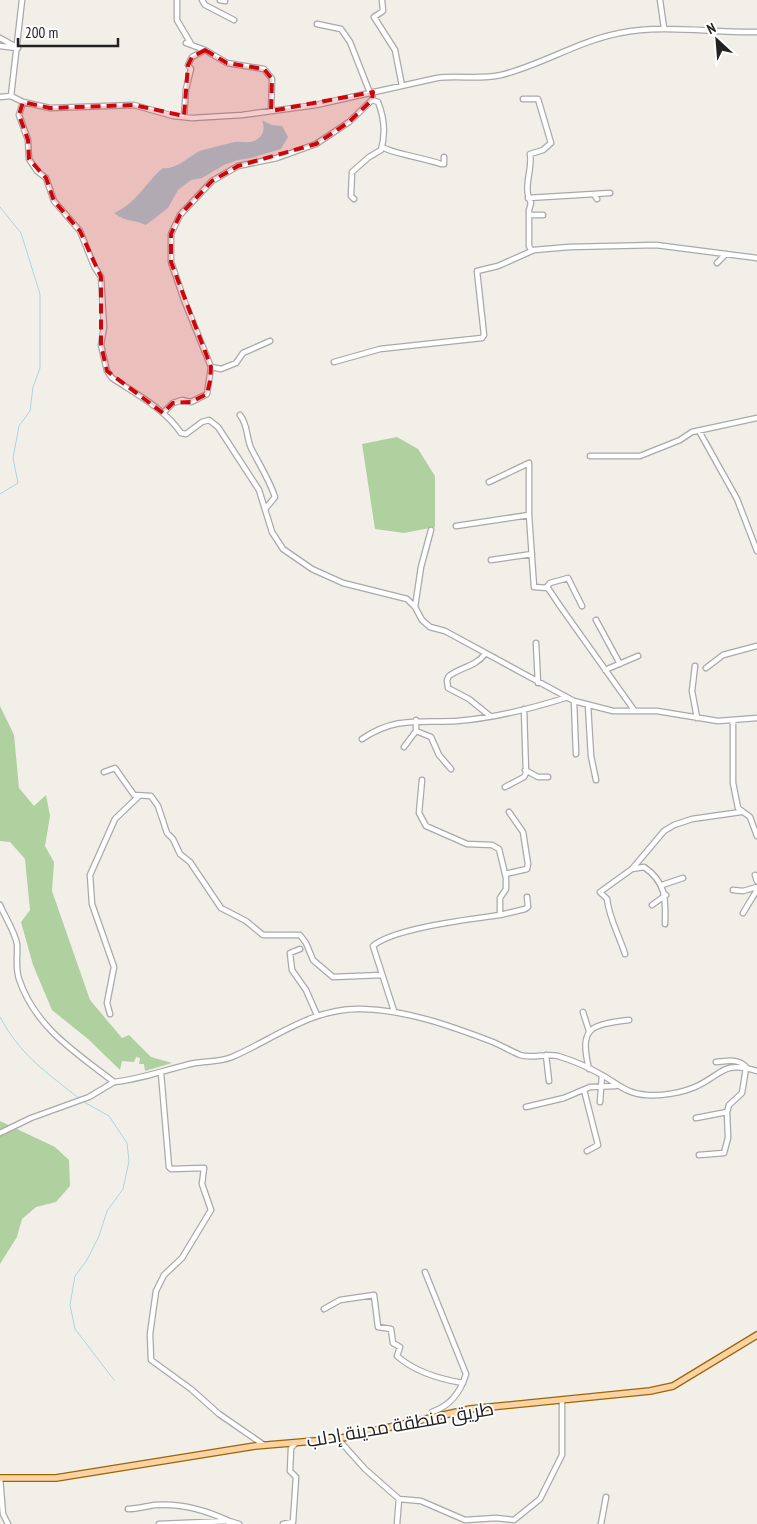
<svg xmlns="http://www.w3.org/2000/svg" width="757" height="1524" font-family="'PT Sans Narrow',Cairo,sans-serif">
<rect width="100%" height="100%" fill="#f2efe9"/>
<!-- forest -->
<path fill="#afd09f" d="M 397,437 L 418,449 L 435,476 L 435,527 L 404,533 L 375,529 L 362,444 Z
M 0,706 L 14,735 L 19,788 L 34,806 L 46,795 L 50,816 L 45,846 L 54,862 L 52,891 L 90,1000 L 122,1038 L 129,1035 L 151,1057 L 172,1063 L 145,1071 L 144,1064 L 139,1064 L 140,1058 L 136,1057 L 134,1062 L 122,1061 L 120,1070 L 88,1039 L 52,1010 L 33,965 L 21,922 L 30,910 L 25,859 L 10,842 L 0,841 Z
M 0,1121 L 55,1147 L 69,1160 L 70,1186 L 56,1202 L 36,1207 L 22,1219 L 17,1237 L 0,1264 Z"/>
<!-- water -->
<path fill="#abd4de" d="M 262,120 L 272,125 L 282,126 L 288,137 L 281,149 L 251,158 L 238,160 L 224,165 L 202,178 L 191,180 L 178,190 L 168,208 L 146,225 C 133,219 127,223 114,213 C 137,203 145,183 163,168 C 178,170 190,154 203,150 C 213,147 224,145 234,142 C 241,141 249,144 256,140 C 264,136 265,128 262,120 Z"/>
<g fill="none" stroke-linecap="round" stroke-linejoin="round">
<!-- stream -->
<path stroke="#abd4de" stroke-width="1" d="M 0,207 L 21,233 L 40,294 L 40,368 L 33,387 L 30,411 L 19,426 L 13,458 L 18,483 L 0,494
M 0,1017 C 21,1056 46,1072 80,1099
M 84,1102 L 109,1116 L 127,1143 L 129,1161 L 123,1189 L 107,1211 L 99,1236 L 87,1260 L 75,1276 L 70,1305 L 75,1329 L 114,1380"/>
<defs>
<path id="minor" d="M 177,0 L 177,20 L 191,44
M 202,0 L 205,5 L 234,20
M 220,0 L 225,1
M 382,0 L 383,11 L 374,17 L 395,50 L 402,86
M 660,0 L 664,28
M 317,24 L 341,29 L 350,42 L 370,93
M 0,38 L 18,48
M 0,46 L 16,48
M 205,50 L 227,63 L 264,69 L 272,79 L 271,111
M 11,96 L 22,0
M 0,97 L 11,96 L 23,102 L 50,108 L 134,105 L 173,116 L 192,118 L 242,115 L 316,105 L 437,78 C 458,75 479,80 501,75 C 542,65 578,41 620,33 C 665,24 711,33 757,32
M 523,99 L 538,99 L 551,143 L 543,150 L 530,154 C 533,169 522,188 531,203 L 529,210 L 529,246 L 532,251
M 23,102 L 19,115 L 28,140 L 29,159 L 37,171 L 46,178 L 54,201 L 80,231 L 94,266 L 101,277 L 104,327 L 101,345 L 107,371 L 112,378 C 136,394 165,409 181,433 L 186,434 L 202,422 L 209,420 L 218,427 L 259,490 L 272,532 L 283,549 L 312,569 L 343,583 L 407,599 L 415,607 L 422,620 L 430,627 L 445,631 L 574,701 L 613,711 L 657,711 L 718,721 L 757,718
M 184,116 L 186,89 L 191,69 L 188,65 L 192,57 L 205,50 L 186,43
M 382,147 C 394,154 425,158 441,164 L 444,164 L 444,157
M 594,194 L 610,193
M 528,198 L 594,194 L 597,199
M 354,199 L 351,196 L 352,172 L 369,157 L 381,150 C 386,133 384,117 378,102 L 372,100
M 529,215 L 543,215
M 717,263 L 726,254
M 334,362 L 380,349 L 482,338 L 484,335 L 477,271 L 498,266 L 534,250 L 569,247 L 656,245 L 757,258
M 211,367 L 221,369 L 236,363 L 243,353 L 270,341
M 163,413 L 173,403 L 182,400 L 191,402 L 207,394 L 211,367 L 184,300 L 171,262 L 171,234 L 180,215 L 212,181 L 238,166 L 277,158 L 316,144 L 349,122 L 372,100 L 373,92
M 240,415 C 248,425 246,436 251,448 C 259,464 269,479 275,497 L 266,508
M 699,431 L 737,499 L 757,551
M 590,456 L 640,456 L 680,440 L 692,432 L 757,418
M 489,482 L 529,463 L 529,515 L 534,587 L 548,588 L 560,606 L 634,710
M 456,526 L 529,515
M 491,560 L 532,554
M 546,588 L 550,583 L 568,578 L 582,606
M 415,607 L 421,567 L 431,530
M 596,620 L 620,664
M 536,643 L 538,683
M 485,654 C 475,667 461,667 449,676 L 447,680 L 448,688 L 469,699 L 490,716
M 695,666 L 692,691 L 697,718
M 706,668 L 723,655 L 757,646
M 605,670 L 638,656
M 574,701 L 576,754
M 588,705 L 591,756 L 596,780
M 416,720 L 416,731 L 431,737 L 439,755 L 451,769
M 733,722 L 733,783 L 738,808 L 750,817 L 757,836
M 362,739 C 396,716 420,723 457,721 C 494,718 530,709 565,698
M 404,747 L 416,731
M 525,770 L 538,777 L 548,777
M 104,772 L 115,768 L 134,795 L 151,796 L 158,806 L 167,833 L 173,839 L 180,854 L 190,862 L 221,908 L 246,921 L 263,935 L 300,935 L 306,943 L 313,960 L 333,977 L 382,975
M 505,787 L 524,777 L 526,773 L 524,709
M 632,869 L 644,867 C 666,882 666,899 665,924
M 505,874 L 527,869 L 528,864 L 523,832 L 509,812
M 755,875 L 757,881
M 662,885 L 683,878
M 733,890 L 743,891 L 757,887
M 0,905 C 5,917 15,932 17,944 C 18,956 15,967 19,979 C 35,1027 75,1052 114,1082 C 142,1079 167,1069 195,1063 C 207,1061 220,1062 232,1057 C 274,1039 313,1007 362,1009 C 407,1010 451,1026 493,1042 C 502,1046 511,1051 520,1055 C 532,1059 546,1053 558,1056 C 571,1060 588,1067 600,1074 C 617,1083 626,1094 647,1095 C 662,1096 681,1093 695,1087 C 723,1075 721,1060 757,1071
M 652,905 L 666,895
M 743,913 L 757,890
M 500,915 L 525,909 L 528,907 L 527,897
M 300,949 L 290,953 L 292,970 L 306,990 L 317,1015
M 625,954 C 619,935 609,918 607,899 L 600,892 L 632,869 L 664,831 L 674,825 L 692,819 L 741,812
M 394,1011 L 373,946 C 393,928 472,919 500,915 L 500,898 L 506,889 L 506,878 L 499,849 L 492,845 L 467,844 L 426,826 L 419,813 L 422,780
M 583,1012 L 589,1031
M 110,1014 L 107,1003 L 114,967 L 92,904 L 90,875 L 115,819 L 138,797
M 546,1055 L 549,1081
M 716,1062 C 728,1061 739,1058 747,1068
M 589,1069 C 579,1027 590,1025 629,1020
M 161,1073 L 169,1167 L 171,1169 L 204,1168 L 202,1184 L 211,1210 L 182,1258 L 164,1275 L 156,1291 L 150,1334 L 151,1360 L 191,1389 L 219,1414 L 264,1445
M 584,1090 L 598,1145 L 587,1151
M 600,1102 L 602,1075
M 526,1107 L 564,1098 L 590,1087 L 616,1086
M 696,1118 L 727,1112
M 0,1133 L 31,1118 L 89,1097 L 114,1082
M 699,1155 L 724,1153 L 728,1138 L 727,1112 L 729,1105 L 742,1093 L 746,1068
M 425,1272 L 466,1374 C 461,1391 450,1406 432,1412 L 431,1419
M 324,1309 L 340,1300 L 374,1295 L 378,1327 L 391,1329 L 393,1343 L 400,1347 L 397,1356 C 415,1372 439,1379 463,1383
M 338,1439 L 365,1469 L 399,1499 L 421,1501 L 465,1520 L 496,1518 L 514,1520 L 540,1499 L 562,1455 L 562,1400
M 0,1478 L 3,1514 L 8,1524
M 128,1509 C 138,1509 146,1506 155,1505 C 181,1503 206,1510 229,1521 L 229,1524
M 159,1524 L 229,1521 L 239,1524
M 283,1524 L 293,1522 L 296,1477 L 290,1471 L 291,1448 L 296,1443
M 397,1524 L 399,1499
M 601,1524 L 606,1497"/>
<path id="major" d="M 0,1478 L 56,1478 L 255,1446 L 338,1439 L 470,1409 L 650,1391 L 673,1386 L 757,1335"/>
</defs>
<!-- minor casing -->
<use href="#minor" stroke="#a9a9a9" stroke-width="7"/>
<!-- major casing -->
<use href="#major" stroke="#9d6503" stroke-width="8"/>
<!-- minor -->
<use href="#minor" stroke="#fff" stroke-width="4.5"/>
<!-- major -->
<use href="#major" stroke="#fad3a5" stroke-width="5.5"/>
</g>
<!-- marked area -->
<path fill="#d0040b" fill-opacity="0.2" stroke="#d0040b" stroke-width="4" stroke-dasharray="10 6" stroke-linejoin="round" d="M 205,50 L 227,63 L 264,69 L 272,79 L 271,111 L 373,92 L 372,100 L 349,122 L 316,144 L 238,166 L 212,181 L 180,215 L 171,234 L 171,262 L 211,367 L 210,381 L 207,394 L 191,402 L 173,403 L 163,413 L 107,371 L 101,345 L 101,277 L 80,231 L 54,201 L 46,178 L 29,159 L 28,140 L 19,115 L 23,102 L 50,108 L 134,105 L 184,116 L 188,65 L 192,57 Z"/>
<g text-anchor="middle" stroke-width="4" stroke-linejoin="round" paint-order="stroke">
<!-- street labels -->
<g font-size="19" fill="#222" stroke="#fff">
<text transform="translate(400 1424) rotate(-10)" y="7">طريق منطقة مدينة إدلب</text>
</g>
</g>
<!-- north arrow -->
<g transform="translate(717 40) rotate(334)" stroke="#ffffff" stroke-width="4" paint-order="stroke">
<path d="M0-4L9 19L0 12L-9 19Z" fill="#222222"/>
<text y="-8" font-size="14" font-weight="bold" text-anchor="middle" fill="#222222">N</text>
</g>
<!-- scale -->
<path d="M18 38v8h100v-8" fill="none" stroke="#222222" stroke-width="2.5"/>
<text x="25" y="38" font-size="15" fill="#222222" stroke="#ffffff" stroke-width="4" paint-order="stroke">200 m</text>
</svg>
